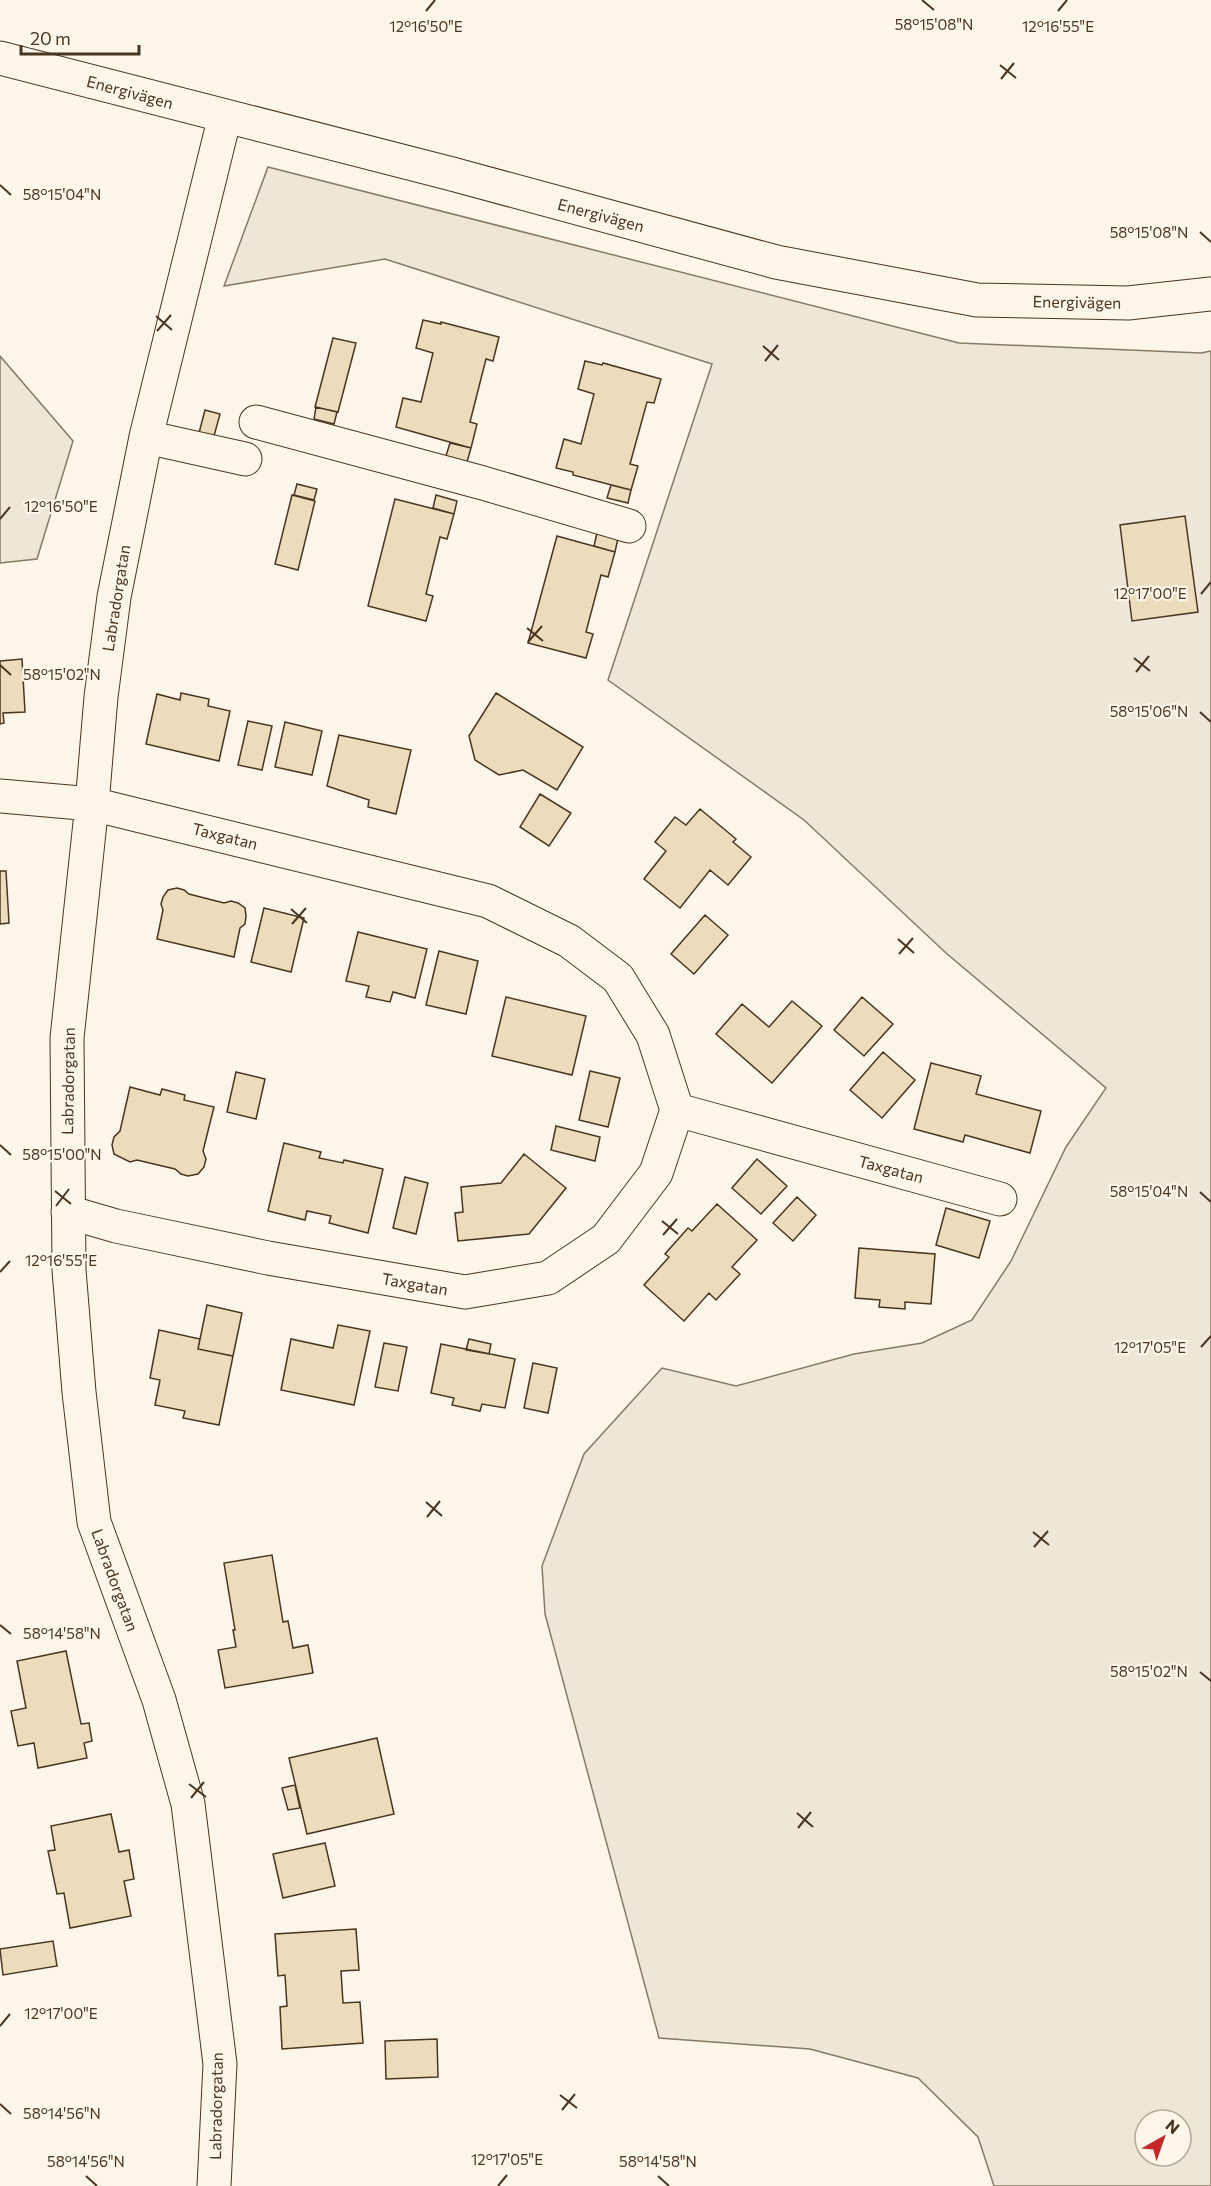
<svg xmlns="http://www.w3.org/2000/svg" width="1211" height="2186" font-family="Commissioner,sans-serif">
<rect width="100%" height="100%" fill="#fbf6e9"/>
<!-- green -->
<path fill="#ede6d9" stroke="#887966" stroke-width="1.5" fill-rule="evenodd" d="M 268,167 L 959,343 L 1201,353 L 1211,351 L 1211,2186 L 994,2186 L 978,2137 L 918,2078 L 810,2049 L 659,2038 L 545,1614 L 542,1566 L 584,1454 L 662,1368 L 736,1386 L 854,1354 L 922,1343 L 972,1320 L 1011,1261 L 1066,1147 L 1106,1088 L 946,953 L 804,820 L 608,680 L 712,364 L 385,259 L 224,286 ZM 1145,2120 L 1181,2120 L 1181,2156 L 1145,2156 Z
M 0,356 L 73,441 L 37,559 L 0,563 Z"/>
<!-- building -->
<path fill="#ecdcbc" stroke="#4a3520" stroke-width="1.5" d="M 423,320 L 441,324 L 441,322 L 499,337 L 493,361 L 486,359 L 470,422 L 477,424 L 471,448 L 396,427 L 403,398 L 421,402 L 433,353 L 416,348 Z
M 333,338 L 356,343 L 338,412 L 315,407 Z
M 585,361 L 602,365 L 603,363 L 661,379 L 654,403 L 647,402 L 630,464 L 638,466 L 631,490 L 573,475 L 573,472 L 556,468 L 564,439 L 581,444 L 594,394 L 578,389 Z
M 316,407 L 337,412 L 334,424 L 314,419 Z
M 205,410 L 220,414 L 214,436 L 199,433 Z
M 450,443 L 471,448 L 467,462 L 446,456 Z
M 297,484 L 317,489 L 314,500 L 294,495 Z
M 611,485 L 631,490 L 628,503 L 607,498 Z
M 292,495 L 315,501 L 298,570 L 275,564 Z
M 436,495 L 457,501 L 454,514 L 433,508 Z
M 395,499 L 454,514 L 447,539 L 440,537 L 426,594 L 433,596 L 426,621 L 368,606 Z
M 1185,516 L 1198,612 L 1132,621 L 1120,525 Z
M 597,533 L 618,538 L 615,552 L 594,546 Z
M 557,536 L 615,552 L 608,577 L 601,575 L 586,632 L 593,634 L 586,658 L 528,643 Z
M 22,659 L 25,712 L 3,713 L 4,723 L 0,724 L 0,661 Z
M 181,693 L 209,699 L 208,706 L 230,711 L 219,761 L 146,744 L 157,694 L 180,700 Z
M 496,693 L 583,747 L 557,790 L 523,770 L 499,775 L 475,760 L 469,736 Z
M 248,721 L 272,726 L 262,770 L 238,765 Z
M 285,722 L 322,731 L 312,775 L 275,767 Z
M 339,735 L 411,750 L 396,814 L 368,807 L 369,800 L 327,786 Z
M 540,794 L 571,813 L 549,846 L 520,827 Z
M 700,809 L 736,839 L 733,842 L 751,857 L 728,885 L 710,870 L 680,908 L 644,879 L 666,851 L 655,842 L 675,817 L 686,825 Z
M 0,871 L 6,871 L 9,923 L 0,924 Z
M 177,888 L 184,890 L 189,894 L 224,903 L 231,901 L 238,903 L 245,908 L 246,916 L 245,924 L 240,928 L 234,957 L 157,939 L 163,910 L 161,904 L 163,897 L 168,890 Z
M 264,908 L 304,918 L 291,972 L 251,962 Z
M 705,915 L 728,935 L 694,974 L 671,954 Z
M 358,932 L 427,949 L 415,998 L 393,992 L 390,1002 L 366,997 L 369,986 L 346,981 Z
M 439,951 L 478,961 L 466,1014 L 426,1005 Z
M 506,997 L 586,1016 L 572,1075 L 492,1056 Z
M 862,997 L 893,1024 L 864,1056 L 834,1030 Z
M 792,1001 L 822,1026 L 772,1083 L 716,1034 L 742,1004 L 769,1027 Z
M 883,1052 L 915,1080 L 882,1118 L 850,1090 Z
M 931,1063 L 981,1076 L 976,1094 L 1041,1111 L 1030,1153 L 965,1135 L 963,1142 L 914,1129 Z
M 590,1071 L 620,1078 L 608,1127 L 579,1120 Z
M 236,1072 L 265,1079 L 256,1119 L 227,1112 Z
M 130,1087 L 160,1095 L 162,1089 L 185,1095 L 184,1100 L 214,1107 L 203,1151 L 206,1159 L 204,1167 L 198,1174 L 188,1176 L 181,1174 L 175,1169 L 137,1160 L 130,1162 L 114,1154 L 112,1145 L 114,1137 L 120,1131 Z
M 556,1126 L 600,1137 L 595,1161 L 551,1150 Z
M 284,1143 L 321,1152 L 319,1158 L 343,1163 L 344,1160 L 383,1169 L 368,1233 L 329,1223 L 331,1216 L 307,1211 L 305,1220 L 268,1211 Z
M 524,1154 L 566,1188 L 529,1234 L 458,1241 L 455,1213 L 463,1212 L 461,1187 L 501,1183 Z
M 757,1159 L 787,1186 L 761,1214 L 732,1188 Z
M 405,1177 L 428,1183 L 416,1234 L 393,1228 Z
M 797,1197 L 816,1215 L 793,1241 L 773,1223 Z
M 717,1204 L 757,1240 L 732,1267 L 740,1274 L 716,1300 L 709,1293 L 684,1321 L 644,1285 L 669,1257 L 665,1254 L 688,1228 L 692,1231 Z
M 946,1208 L 990,1221 L 979,1258 L 936,1245 Z
M 859,1248 L 935,1254 L 931,1304 L 905,1302 L 905,1309 L 879,1307 L 880,1300 L 855,1298 Z
M 207,1305 L 242,1313 L 233,1356 L 198,1349 Z
M 338,1325 L 370,1331 L 354,1405 L 281,1390 L 291,1339 L 333,1348 Z
M 159,1330 L 200,1339 L 198,1349 L 233,1356 L 219,1425 L 183,1418 L 185,1411 L 155,1405 L 160,1380 L 150,1378 Z
M 469,1339 L 491,1344 L 489,1354 L 466,1350 Z
M 384,1343 L 407,1347 L 398,1391 L 375,1387 Z
M 441,1344 L 515,1359 L 505,1408 L 482,1404 L 480,1411 L 452,1405 L 454,1398 L 431,1393 Z
M 533,1363 L 557,1368 L 548,1413 L 524,1408 Z
M 272,1555 L 283,1622 L 288,1621 L 293,1648 L 308,1645 L 313,1673 L 225,1688 L 218,1650 L 236,1647 L 233,1630 L 235,1630 L 224,1563 Z
M 66,1651 L 81,1724 L 89,1723 L 92,1741 L 84,1743 L 87,1758 L 38,1768 L 34,1743 L 18,1746 L 11,1711 L 26,1708 L 17,1661 Z
M 377,1738 L 394,1814 L 307,1834 L 289,1758 Z
M 295,1785 L 300,1808 L 288,1810 L 282,1788 Z
M 111,1814 L 119,1852 L 129,1850 L 134,1879 L 124,1881 L 131,1916 L 70,1928 L 64,1893 L 57,1894 L 48,1851 L 55,1850 L 51,1826 Z
M 325,1843 L 335,1886 L 283,1898 L 273,1854 Z
M 356,1929 L 359,1970 L 341,1971 L 343,2003 L 360,2002 L 363,2043 L 282,2049 L 280,2007 L 287,2006 L 285,1975 L 278,1976 L 275,1934 Z
M 53,1941 L 57,1966 L 3,1975 L 0,1949 Z
M 437,2039 L 438,2077 L 386,2079 L 385,2041 Z"/>
<g fill="none" stroke-linecap="round" stroke-linejoin="round">
<defs>
<path id="minor" d="M 0,58 L 452,174 L 776,262 L 977,300 L 1128,303 L 1211,294
M 256,422 L 483,483 L 629,526
M 146,437 L 245,459
M 0,796 L 92,804 L 488,901 L 569,941 L 618,978 L 653,1035 L 677,1110 L 656,1173 L 606,1239 L 548,1278 L 465,1292 L 268,1258 L 116,1226 L 68,1212
M 677,1110 L 1000,1199
M 214,2186 L 220,2064 L 188,1804 L 159,1700 L 94,1522 L 79,1392 L 69,1270 L 67,1038 L 92,804 L 101,697 L 114,597 L 146,437 L 225,116"/>
</defs>
<!-- minor casing -->
<use href="#minor" stroke="#4a3520" stroke-width="35"/>
<!-- minor -->
<use href="#minor" stroke="#fbf6e9" stroke-width="33"/>
</g>
<!-- ticks -->
<path fill="none" stroke="#4a3520" stroke-width="2" d="M 922,0 L 934,10M 426,11 L 435,0M 1058,11 L 1067,0M 1000,65 L 1016,78M 1001,79 L 1014,63M 0,185 L 11,195M 1200,232 L 1211,242M 156,316 L 172,330M 157,331 L 171,315M 763,346 L 779,360M 765,361 L 778,345M 0,519 L 10,507M 1201,594 L 1211,582M 527,628 L 543,641M 528,642 L 542,626M 1134,658 L 1150,671M 0,665 L 11,675M 1136,672 L 1149,656M 1200,712 L 1211,722M 291,909 L 307,923M 292,924 L 306,908M 898,939 L 914,953M 899,954 L 913,938M 0,1145 L 11,1155M 55,1191 L 71,1204M 1200,1192 L 1211,1202M 56,1206 L 69,1189M 662,1221 L 678,1234M 663,1235 L 677,1219M 0,1272 L 10,1261M 1201,1347 L 1211,1336M 426,1502 L 442,1516M 427,1517 L 440,1501M 1033,1532 L 1049,1545M 1034,1547 L 1048,1531M 0,1625 L 11,1634M 1200,1672 L 1211,1681M 189,1784 L 206,1797M 191,1798 L 204,1782M 797,1813 L 813,1827M 798,1828 L 811,1812M 0,2026 L 10,2014M 560,2095 L 577,2108M 0,2104 L 11,2114M 562,2110 L 575,2094M 86,2176 L 97,2186M 658,2176 L 669,2186M 498,2186 L 507,2175"/>
<g text-anchor="middle" stroke-width="4.5" stroke-linejoin="round" paint-order="stroke">
<!-- street labels -->
<g font-size="16" fill="#4a3520" stroke="#fbf6e9">
<text transform="translate(130 92) rotate(15)" y="6">Energivägen</text>
<text transform="translate(601 215) rotate(15)" y="6">Energivägen</text>
<text transform="translate(1077 302) rotate(1)" y="6">Energivägen</text>
<text transform="translate(116 598) rotate(-81)" y="6">Labradorgatan</text>
<text transform="translate(225 836) rotate(14)" y="6">Taxgatan</text>
<text transform="translate(68 1081) rotate(-89)" y="6">Labradorgatan</text>
<text transform="translate(891 1169) rotate(15)" y="6">Taxgatan</text>
<text transform="translate(415 1284) rotate(10)" y="6">Taxgatan</text>
<text transform="translate(115 1580) rotate(70)" y="6">Labradorgatan</text>
<text transform="translate(216 2106) rotate(-89)" y="6">Labradorgatan</text>
</g>
</g>
<g font-size="15" text-anchor="middle" fill="#4a3520" stroke="#fbf6e9" stroke-width="4.5" stroke-linejoin="round" paint-order="stroke">
<text x="934" y="30">58°15'08"N</text>
<text x="426" y="32">12°16'50"E</text>
<text x="1058" y="32">12°16'55"E</text>
<text x="62" y="200">58°15'04"N</text>
<text x="1149" y="238">58°15'08"N</text>
<text x="61" y="512">12°16'50"E</text>
<text x="1150" y="599">12°17'00"E</text>
<text x="62" y="680">58°15'02"N</text>
<text x="1149" y="717">58°15'06"N</text>
<text x="62" y="1160">58°15'00"N</text>
<text x="1149" y="1197">58°15'04"N</text>
<text x="61" y="1266">12°16'55"E</text>
<text x="1150" y="1353">12°17'05"E</text>
<text x="62" y="1639">58°14'58"N</text>
<text x="1149" y="1677">58°15'02"N</text>
<text x="61" y="2019">12°17'00"E</text>
<text x="62" y="2119">58°14'56"N</text>
<text x="507" y="2165">12°17'05"E</text>
<text x="86" y="2167">58°14'56"N</text>
<text x="658" y="2167">58°14'58"N</text>
</g>
<!-- north arrow -->
<g transform="translate(1163 2138) rotate(40)"><circle r="28" fill="#fbf6e9" stroke="#b4a999" stroke-width="1.5"/>
<path d="M0-4.5L10 22L0 15L-10 22Z" fill="#c62828"/>
<text y="-9" font-size="16" font-weight="bold" text-anchor="middle" fill="#4a3520">N</text>
</g>
<!-- scale -->
<path d="M21 45v9h118v-9" fill="none" stroke="#4a3520" stroke-width="3"/>
<text x="30" y="45" font-size="18" fill="#4a3520" stroke="#fbf6e9" stroke-width="4.5" paint-order="stroke">20 m</text>
</svg>
